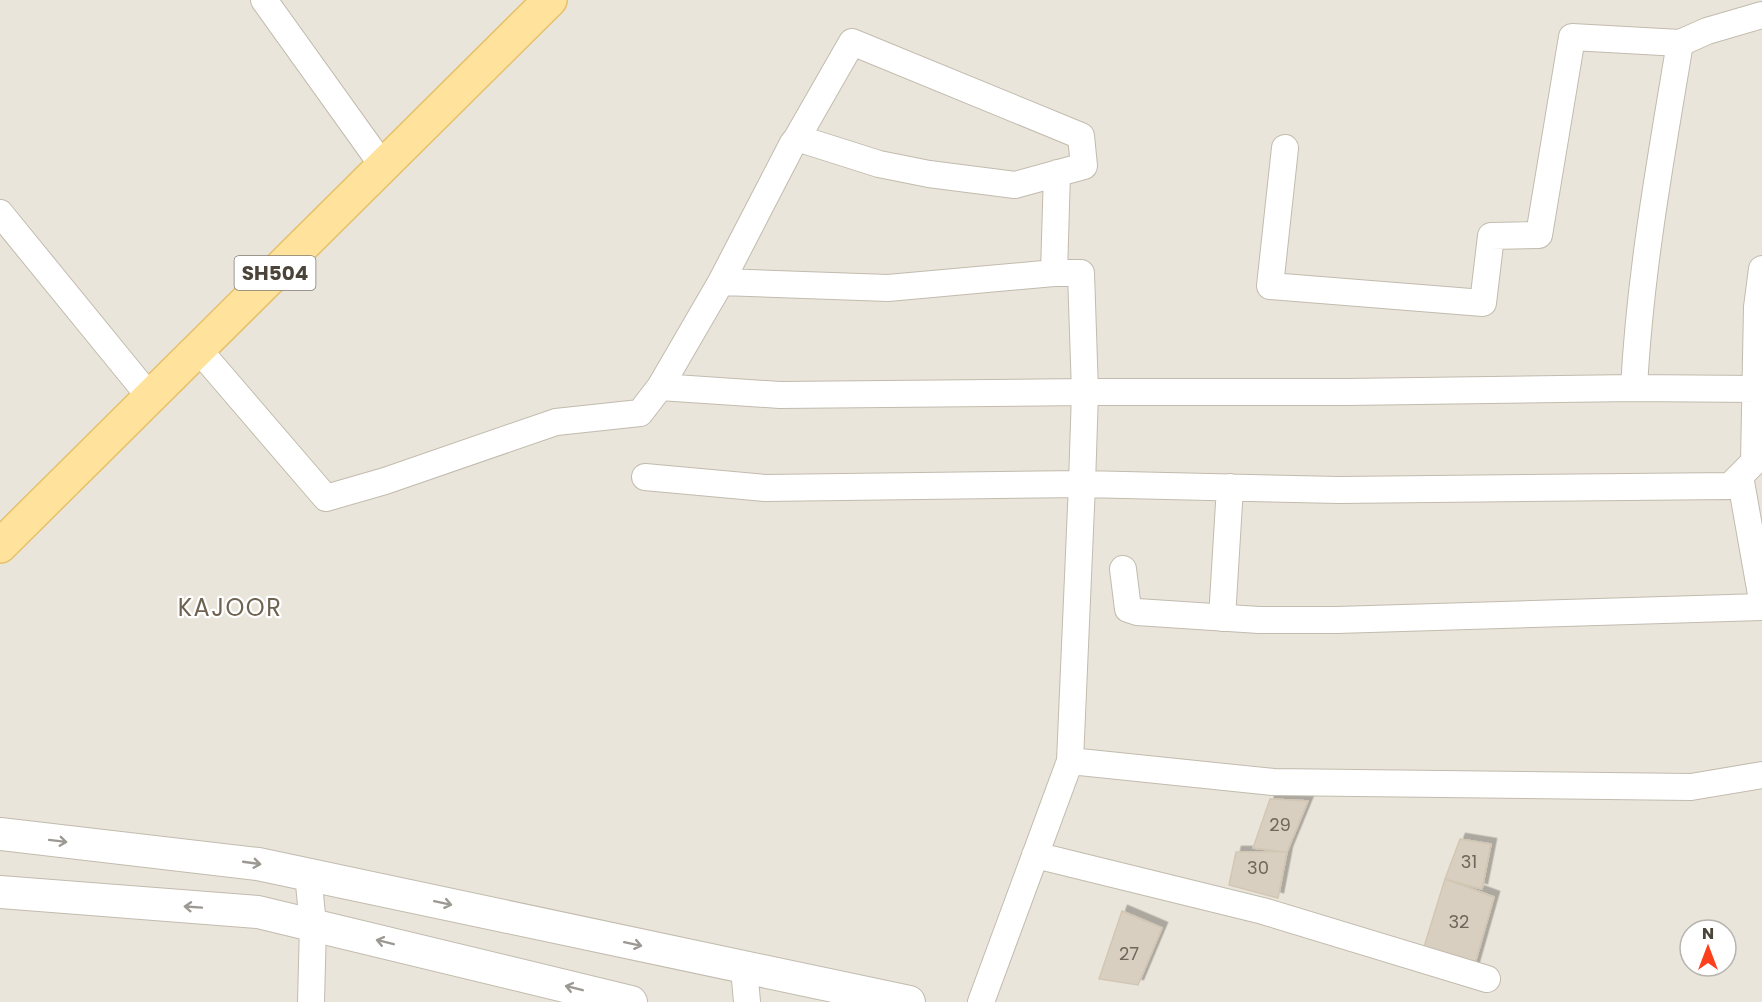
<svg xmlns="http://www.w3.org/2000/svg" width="1762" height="1002" font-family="Poppins,sans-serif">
<defs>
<filter id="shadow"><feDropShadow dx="5.5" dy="-5.5" stdDeviation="0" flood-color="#0004"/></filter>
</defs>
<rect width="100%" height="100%" fill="#f6f3ec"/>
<!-- residential -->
<path fill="#eae5da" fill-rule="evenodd" d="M 0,0 L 1762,0 L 1762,1002 L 0,1002 ZM 1690,930 L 1726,930 L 1726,966 L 1690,966 Z"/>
<!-- building -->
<path fill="#d8cfc1" stroke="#d3c7b4" stroke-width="1.5" filter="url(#shadow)" d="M 1270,799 L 1308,801 L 1287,852 L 1253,848 Z
M 1460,839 L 1491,844 L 1482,889 L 1445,879 Z
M 1236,852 L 1287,852 L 1278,898 L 1229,885 Z
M 1445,879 L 1494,897 L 1472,974 L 1424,947 Z
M 1122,911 L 1162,928 L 1138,985 L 1099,979 Z"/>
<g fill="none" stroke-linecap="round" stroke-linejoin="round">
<defs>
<path id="minor" d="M 264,0 L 383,166
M 1762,15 L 1707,31 L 1680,43 C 1661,157 1640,272 1634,388 L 1347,392 L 1085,392 L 1082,484 L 1339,490 L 1730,486 L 1754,462 L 1757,307 L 1762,269
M 1285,148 L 1270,286 L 1483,303 L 1491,236 L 1539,235 L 1572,37 L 1680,43
M 0,213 L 150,397
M 1054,273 L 1057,173
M 721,282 L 793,143 L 797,138 L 852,42 L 1081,136 L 1084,166 L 1015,185 L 929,174 L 879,164 L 797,138
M 198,349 L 326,498 L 385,481 L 556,422 L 640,413 L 660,387 L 721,282 L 888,288 L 1054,273 L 1081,273 L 1085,392 L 780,395 L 660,387
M 1634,388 L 1756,389
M 1740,476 L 1762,600
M 645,477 L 765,488 L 1082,484 L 1070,761
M 1123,569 L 1128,609 L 1137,612 L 1259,620 L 1337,620 L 1762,607
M 1222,618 L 1230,487
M 1035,855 L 1263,911 L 1487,979
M 308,874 L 313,925 L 311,1002
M 744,968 L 747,1002
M 981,1002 L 1070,761 L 1273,782 L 1691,787 L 1762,775"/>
<path id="tertiary" d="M 0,834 L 258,864 L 909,1002
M 0,892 L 258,912 L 631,1002"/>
<path id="primary" d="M 0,546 L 550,0"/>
</defs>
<!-- minor casing -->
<use href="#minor" stroke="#c2bbae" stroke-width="28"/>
<!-- tertiary casing -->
<use href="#tertiary" stroke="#c2bbae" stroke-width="34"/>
<!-- primary casing -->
<use href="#primary" stroke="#e6c16a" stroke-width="36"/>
<!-- minor -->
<use href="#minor" stroke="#fff" stroke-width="26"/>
<!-- tertiary -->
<use href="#tertiary" stroke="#fff" stroke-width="32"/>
<!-- primary -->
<use href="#primary" stroke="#ffe39c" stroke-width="33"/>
</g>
<!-- one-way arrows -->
<defs><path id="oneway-shaft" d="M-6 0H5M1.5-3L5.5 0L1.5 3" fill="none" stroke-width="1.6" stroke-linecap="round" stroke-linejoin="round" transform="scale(1.5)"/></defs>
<g stroke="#9c9892">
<use href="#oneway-shaft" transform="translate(58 841) rotate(7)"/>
<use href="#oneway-shaft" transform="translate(252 863) rotate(8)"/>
<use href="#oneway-shaft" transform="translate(443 903) rotate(12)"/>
<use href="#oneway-shaft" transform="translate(193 907) rotate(-176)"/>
<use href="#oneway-shaft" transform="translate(385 942) rotate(-166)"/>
<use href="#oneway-shaft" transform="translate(633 944) rotate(12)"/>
<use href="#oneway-shaft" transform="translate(574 988) rotate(-166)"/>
</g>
<g text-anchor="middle" stroke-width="4.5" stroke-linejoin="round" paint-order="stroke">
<!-- number labels -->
<g font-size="18" fill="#6e675b">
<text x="1280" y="831">29</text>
<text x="1469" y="868">31</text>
<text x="1258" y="874">30</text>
<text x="1459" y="928">32</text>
<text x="1129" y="960">27</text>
</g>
<!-- shield labels -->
<rect fill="#fff" stroke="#817c74" stroke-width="1.5" x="234.5" y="256" width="81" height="34" rx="4.5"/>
<g font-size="20" font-weight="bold" fill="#4b4439">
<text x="275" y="280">SH504</text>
</g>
<!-- quarter labels -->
<g font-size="24" letter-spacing="1.5" fill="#6e6250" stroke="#fff">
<text x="230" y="616">KAJOOR</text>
</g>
</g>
<!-- north arrow -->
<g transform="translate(1708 948)"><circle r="28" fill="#ffffff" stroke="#b7b4b0" stroke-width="1.5"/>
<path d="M0-4.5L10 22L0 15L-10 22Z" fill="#fc3f1d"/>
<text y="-9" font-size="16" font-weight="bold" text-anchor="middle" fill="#4b4439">N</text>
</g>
</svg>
